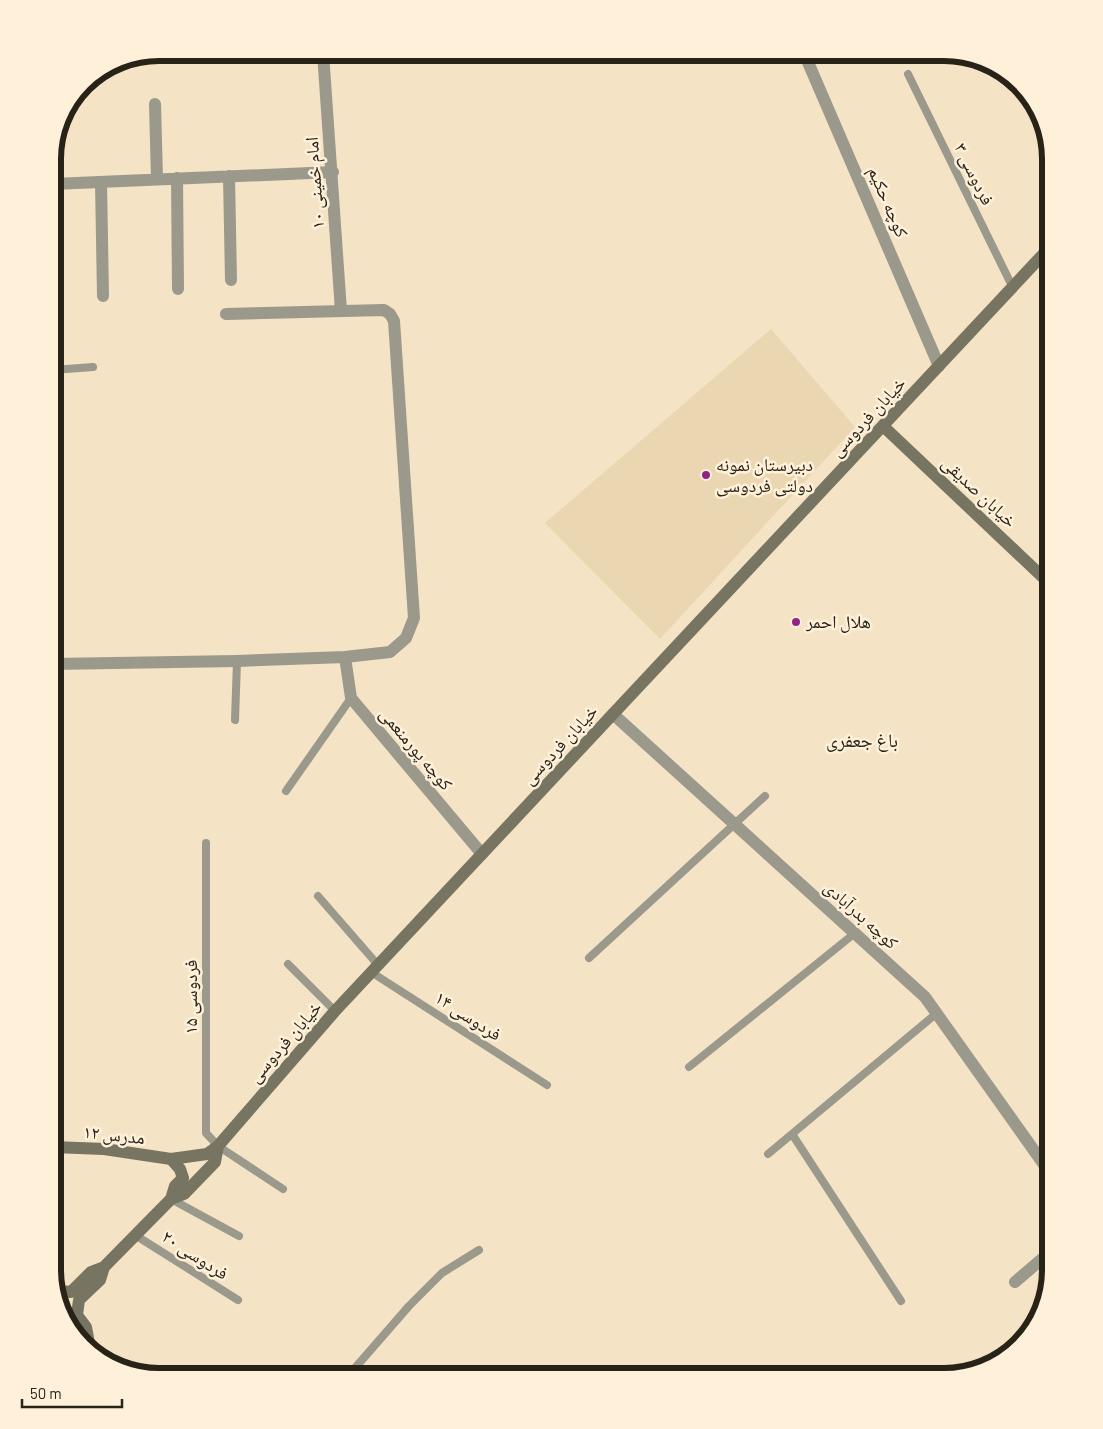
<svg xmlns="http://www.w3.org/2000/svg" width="1103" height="1429" font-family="Barlow,'Noto Naskh Arabic',sans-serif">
<rect width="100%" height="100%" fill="#f4e3c5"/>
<!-- built -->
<path fill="#ebd6b2" d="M 771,329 L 855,427 L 660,639 L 545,523 Z"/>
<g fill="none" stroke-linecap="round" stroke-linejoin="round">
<!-- lane -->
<path stroke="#9a998c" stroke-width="8" d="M 908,74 L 1013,288
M 53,370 L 93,367
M 235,720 L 237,661
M 286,791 L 351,698
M 206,843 L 206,1133 L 218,1146 L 283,1189
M 318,896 L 378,965
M 589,958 L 765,796
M 288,964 L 335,1011
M 371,972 L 547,1085
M 689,1067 L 855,933
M 792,1134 L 901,1301
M 768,1154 L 937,1013
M 171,1199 L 239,1236
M 135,1235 L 238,1300
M 348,1376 L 409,1306 L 442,1273 L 479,1250"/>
<!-- street -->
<path stroke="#9a998c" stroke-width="12" d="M 323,53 L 341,311
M 804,53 L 939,366
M 249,58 L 323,55
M 155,104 L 157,179
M 229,176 L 231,280
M 177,178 L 178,289
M 101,182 L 103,296
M 53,184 L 333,172
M 345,657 L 351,698 L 482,854
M 53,664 L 237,661 L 345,657 L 390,652 L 406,638 L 414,618 L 394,321 L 390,314 L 384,310 L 226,314
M 613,714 L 925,997 L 1050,1173
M 1015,1282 L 1050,1252"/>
<!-- secondary -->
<path stroke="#777561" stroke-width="12" d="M 883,426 L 1050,584
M 53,1147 L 104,1149 L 171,1159 L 207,1154 L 218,1146
M 171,1199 L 175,1186 L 183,1178 L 180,1169 L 171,1159
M 59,1291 L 71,1292 L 91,1272 L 104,1267 L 171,1199 L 184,1194 L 215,1162 L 218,1146 L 335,1011 L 1050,247
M 81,1339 L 89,1343 L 109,1363
M 89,1343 L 86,1327 L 77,1315 L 79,1300 L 100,1280 L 104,1267"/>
</g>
<!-- markers -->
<g fill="#912384" stroke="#fef0d9" stroke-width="2">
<circle cx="706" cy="475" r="5"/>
<circle cx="796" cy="622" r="5"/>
</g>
<g text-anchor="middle" stroke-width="5" stroke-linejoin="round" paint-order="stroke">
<!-- street labels -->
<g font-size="18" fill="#282217" stroke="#fef0d9">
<text transform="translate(974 174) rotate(64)" y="6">فردوسی ۳</text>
<text transform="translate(315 183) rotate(-94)" y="6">امام خمینی ۱۰</text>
<text transform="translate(888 202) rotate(67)" y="6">کوچه حکیم</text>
<text transform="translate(868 417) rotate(-47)" y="6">خیابان فردوسی</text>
<text transform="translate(979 492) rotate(43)" y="6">خیابان صدیقی</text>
<text transform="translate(560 745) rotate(-47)" y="6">خیابان فردوسی</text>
<text transform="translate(416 749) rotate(50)" y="6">کوچه پورمنعمی</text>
<text transform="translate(861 915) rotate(42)" y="6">کوچه بدرآبادی</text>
<text transform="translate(191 997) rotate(-90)" y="6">فردوسی ۱۵</text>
<text transform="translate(468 1016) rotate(33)" y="6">فردوسی ۱۴</text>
<text transform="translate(285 1042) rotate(-49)" y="6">خیابان فردوسی</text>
<text transform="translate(114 1135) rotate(6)" y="6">مدرس ۱۲</text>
<text transform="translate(195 1255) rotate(33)" y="6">فردوسی ۲۰</text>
</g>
<!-- poi labels -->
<g font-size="18" fill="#282217" stroke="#fef0d9" text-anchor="start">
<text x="716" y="471">دبیرستان نمونه<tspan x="716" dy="21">دولتی فردوسی</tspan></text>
<text x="806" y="628">هلال احمر</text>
</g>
<!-- neighbourhood labels -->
<g font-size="19" fill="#282217" stroke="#fef0d9">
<text x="862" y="747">باغ جعفری</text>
</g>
</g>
<!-- crop -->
<path d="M0 0H1103V1429H0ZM159 61H944A98 98 0 0 1 1042 159V1270A98 98 0 0 1 944 1368H159A98 98 0 0 1 61 1270V159A98 98 0 0 1 159 61Z" fill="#fef0d9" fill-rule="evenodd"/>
<path fill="none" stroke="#282217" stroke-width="6" d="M159 61H944A98 98 0 0 1 1042 159V1270A98 98 0 0 1 944 1368H159A98 98 0 0 1 61 1270V159A98 98 0 0 1 159 61Z"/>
<!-- scale -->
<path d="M22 1399v8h100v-8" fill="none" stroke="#282217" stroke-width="2.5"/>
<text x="30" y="1399" font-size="15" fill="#282217" stroke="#fef0d9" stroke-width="4" paint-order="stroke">50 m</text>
</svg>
